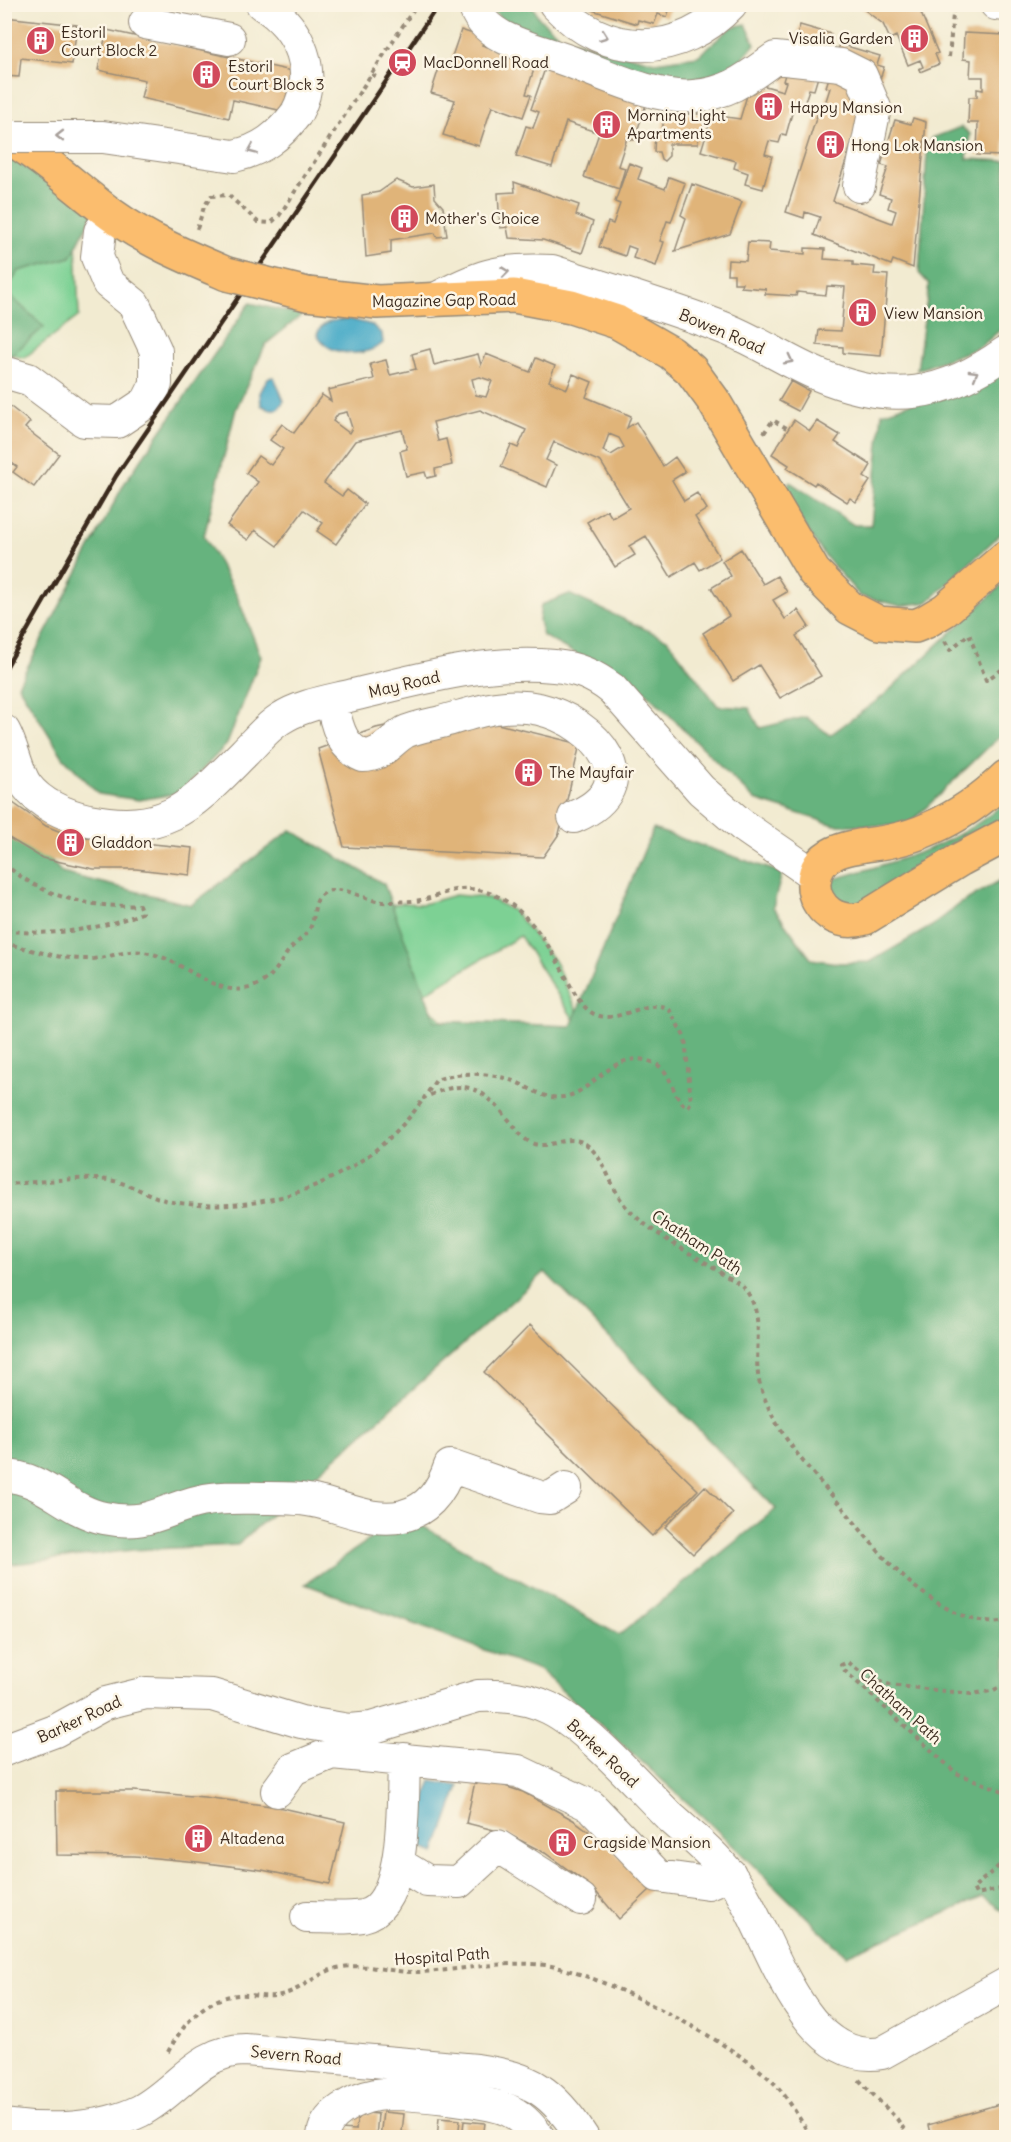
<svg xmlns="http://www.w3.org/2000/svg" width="1011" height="2142" font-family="Delius,sans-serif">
<rect width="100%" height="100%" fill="#fcf5e5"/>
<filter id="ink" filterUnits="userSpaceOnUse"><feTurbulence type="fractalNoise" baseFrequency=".0167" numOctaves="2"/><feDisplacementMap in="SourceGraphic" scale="12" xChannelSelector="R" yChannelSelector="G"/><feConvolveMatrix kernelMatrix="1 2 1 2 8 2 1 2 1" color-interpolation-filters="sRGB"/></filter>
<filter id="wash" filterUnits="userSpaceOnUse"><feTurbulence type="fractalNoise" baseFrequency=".008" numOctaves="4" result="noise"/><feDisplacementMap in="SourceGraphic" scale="24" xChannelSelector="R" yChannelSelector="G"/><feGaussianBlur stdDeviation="1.35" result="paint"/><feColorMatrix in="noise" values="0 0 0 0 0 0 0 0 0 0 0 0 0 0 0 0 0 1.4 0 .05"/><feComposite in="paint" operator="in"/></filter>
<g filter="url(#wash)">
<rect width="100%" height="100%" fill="#f2ebd1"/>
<!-- green -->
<path fill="#7dd194" stroke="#5c7e59" stroke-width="1.5" d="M 5,180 L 75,215 L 79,316 L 24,358 L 5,353 Z
M 455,895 L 489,898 L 514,911 L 555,962 L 580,1017 L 578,1026 L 520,936 L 420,996 L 456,1038 L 415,1024 L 390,905 L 402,903 L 423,904 Z"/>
<!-- forest -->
<path fill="#66b37e" stroke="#506e4e" stroke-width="1.5" d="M 488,4 L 532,5 L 539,18 L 562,38 L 655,62 L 698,56 L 732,27 L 746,24 L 755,44 L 729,75 L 679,85 L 513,33 Z
M 961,127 L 970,134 L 967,159 L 1006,161 L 1006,325 L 980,347 L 917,370 L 929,284 L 919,273 L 927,153 L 932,138 Z
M 9,157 L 94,212 L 71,257 L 19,271 L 5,291 L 44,327 L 7,359 L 5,359 L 4,161 Z
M 250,303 L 302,315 L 266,344 L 236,409 L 204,536 L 237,596 L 261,657 L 227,744 L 180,793 L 139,800 L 99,794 L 63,757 L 18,685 L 124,484 Z
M 1006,365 L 1006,529 L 928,602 L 901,606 L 860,596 L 825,556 L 783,495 L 790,482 L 854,525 L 871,525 L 882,413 L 990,376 Z
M 1006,581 L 1006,730 L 907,826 L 835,825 L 755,800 L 647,693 L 543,636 L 539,621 L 541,605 L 569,594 L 667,639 L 718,706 L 749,708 L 760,728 L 806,717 L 830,735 L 883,696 Z
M 1006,801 L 1006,825 L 840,919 L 827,881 C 890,863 957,847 1006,801 Z
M 4,806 L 62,873 L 191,905 L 291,830 L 384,884 L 435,1021 L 571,1026 L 653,829 L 782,873 L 773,907 L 811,959 L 837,963 L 870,962 L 932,926 L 961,903 L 1006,877 L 1006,1913 L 983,1897 L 846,1955 L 699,1813 L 539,1670 L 305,1584 L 404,1516 L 619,1635 L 776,1509 L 545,1272 L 237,1545 L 133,1550 L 5,1565 Z"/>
<!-- water -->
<path fill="#49abc8" stroke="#426a73" stroke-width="1.5" d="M 349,319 L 372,325 L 382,334 L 383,343 C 366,358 326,357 317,334 C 323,320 335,320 349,319 Z
M 274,377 L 284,401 L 278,409 L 268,409 L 261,405 L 260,393 L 268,378 Z
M 431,1781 L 459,1786 L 435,1853 L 408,1843 Z"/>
<g id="blocks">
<!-- building -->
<path fill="#e0b479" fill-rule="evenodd" d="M 594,4 L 671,4 L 667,17 L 658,14 L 654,24 L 638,20 L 637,24 L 592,10 Z
M 862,4 L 917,4 L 938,53 L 935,54 L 939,64 L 920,72 L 919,69 L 923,67 L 920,60 L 908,65 L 896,36 L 890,39 L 883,24 L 862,8 Z
M 4,17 L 77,25 L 72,64 L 21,58 L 19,77 L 4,76 Z
M 800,25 L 831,34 L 814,90 L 809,89 L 803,108 L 794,106 L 786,135 L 782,134 L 779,143 L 769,141 L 765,154 L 772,156 L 763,189 L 745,184 L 748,173 L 734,168 L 736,161 L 701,151 L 712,115 L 740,119 L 751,82 L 783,91 L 786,82 L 783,81 Z
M 107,30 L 292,71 L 283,111 L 233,100 L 229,118 L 141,98 L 145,80 L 98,70 Z
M 461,30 L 485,38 L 482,45 L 536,63 L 526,94 L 531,95 L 523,117 L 492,106 L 479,146 L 443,135 L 455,100 L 431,93 L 440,65 L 448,68 Z
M 964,33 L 1006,35 L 1006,79 L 1004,79 L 1003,91 L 1006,91 L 1006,125 L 1003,156 L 977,155 L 978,123 L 968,123 L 969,97 L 977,97 L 977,89 L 983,90 L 983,77 L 970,77 L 971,60 L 963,59 Z
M 840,44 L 880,56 L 877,65 L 884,67 L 876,92 L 869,89 L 833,201 L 892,223 L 896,211 L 888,208 L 891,198 L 879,194 L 888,167 L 881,165 L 895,120 L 911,124 L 913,118 L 926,122 L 913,268 L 893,260 L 891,265 L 814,235 L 820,217 L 805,212 L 804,218 L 786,212 L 821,103 L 825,104 L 830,88 L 826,87 Z
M 547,63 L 649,96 L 634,140 L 627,138 L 618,166 L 625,168 L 619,189 L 584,177 L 599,133 L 566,122 L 552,167 L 516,156 L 526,126 L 533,128 L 539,112 L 531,109 Z
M 665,109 L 673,109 L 675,114 L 704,114 L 703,132 L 699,131 L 698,144 L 669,144 L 669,156 L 664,161 L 661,159 L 659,152 L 654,152 L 655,132 L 662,132 Z
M 629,163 L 642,168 L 638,179 L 665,189 L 669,177 L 685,183 L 671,222 L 667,221 L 660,241 L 664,242 L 656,266 L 633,258 L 636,249 L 628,246 L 625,256 L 599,247 L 608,222 L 613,224 L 620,204 L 615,202 Z
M 396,180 L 413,187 L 434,184 L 435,198 L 443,207 L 447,236 L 437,237 L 435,233 L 391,240 L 391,253 L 366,257 L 362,195 L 379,192 Z
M 514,182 L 579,205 L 576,215 L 593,222 L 582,253 L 543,240 L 509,238 L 507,227 L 500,228 L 498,193 L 515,192 Z
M 692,184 L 742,202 L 730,234 L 675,251 L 686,218 L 681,215 Z
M 748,242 L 770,243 L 769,251 L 805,254 L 805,248 L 825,249 L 824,259 L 853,261 L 853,265 L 875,267 L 874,274 L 888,275 L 881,356 L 843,353 L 843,347 L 817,345 L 819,330 L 841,331 L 845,287 L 827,286 L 826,295 L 797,292 L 796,296 L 765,294 L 766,289 L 741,287 L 742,283 L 734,283 L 734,274 L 727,274 L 728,260 L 746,261 Z
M 430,349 L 434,365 L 478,354 L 481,365 L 486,354 L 530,372 L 536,358 L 555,366 L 549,381 L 567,389 L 573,374 L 592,382 L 586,397 L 631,416 L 627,428 L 636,422 L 663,466 L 675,457 L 685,472 L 672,480 L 684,501 L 697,493 L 707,509 L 695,517 L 720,558 L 700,570 L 695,562 L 671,577 L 646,536 L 629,546 L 635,555 L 615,567 L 587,522 L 607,510 L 612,518 L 629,508 L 601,462 L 554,442 L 546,460 L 556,465 L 547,487 L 501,467 L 511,445 L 518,448 L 526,430 L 480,410 L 433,422 L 438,441 L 446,439 L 452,465 L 435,469 L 436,476 L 427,478 L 425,472 L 406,476 L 400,451 L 407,449 L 402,430 L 355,441 L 324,483 L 342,496 L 347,490 L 365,504 L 336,544 L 317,531 L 323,523 L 304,510 L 277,546 L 255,530 L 248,540 L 227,525 L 258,482 L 246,473 L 258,456 L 271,465 L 283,449 L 270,440 L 282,424 L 294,433 L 322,395 L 331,401 L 328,390 L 374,379 L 370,364 L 386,360 L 390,375 L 416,369 L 412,354 ZM 480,377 L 492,381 L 486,397 L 476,395 L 472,379 ZM 347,412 L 352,428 L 349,433 L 333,421 L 338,414 ZM 609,434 L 619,438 L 624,447 L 611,455 L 603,451 Z
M 791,381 L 809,391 L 798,411 L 779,401 Z
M 7,404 L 30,422 L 25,428 L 59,454 L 34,487 L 13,472 L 17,467 L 4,457 Z
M 794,420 L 810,431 L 817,421 L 840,435 L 835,442 L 871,465 L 864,477 L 870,481 L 856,502 L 850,498 L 847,502 L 816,482 L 814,485 L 787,468 L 789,465 L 772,454 Z
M 741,549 L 763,584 L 777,576 L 787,592 L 773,600 L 785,619 L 798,610 L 809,627 L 796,636 L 821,676 L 780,698 L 759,665 L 733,681 L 703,633 L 729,616 L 711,588 L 731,576 L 722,561 Z
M 448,712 L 580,744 L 559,834 L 543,857 L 344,847 L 318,749 L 376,728 Z
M 13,803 L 46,826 L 71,836 L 193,848 L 190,875 L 136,869 L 94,869 L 42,858 L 4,835 L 4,813 Z
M 530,1325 L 698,1490 L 652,1536 L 484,1372 Z
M 705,1486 L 733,1514 L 693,1554 L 665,1527 Z
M 476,1777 L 523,1792 L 575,1821 L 613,1850 L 650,1890 L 619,1919 L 592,1887 L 545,1853 L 506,1833 L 466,1823 Z
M 56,1791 L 134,1791 L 204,1797 L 278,1807 L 345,1822 L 330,1884 L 262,1870 L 198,1862 L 135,1856 L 57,1855 Z
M 1006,2102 L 1006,2138 L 931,2138 L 928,2125 Z
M 358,2112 L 378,2114 L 376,2138 L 340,2138 L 340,2129 L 356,2130 Z
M 383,2112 L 404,2114 L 402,2132 L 417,2134 L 416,2138 L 380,2138 Z
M 439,2118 L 460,2120 L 458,2138 L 437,2138 Z
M 464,2121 L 485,2123 L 483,2138 L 462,2138 Z"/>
</g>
</g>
<g filter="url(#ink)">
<use href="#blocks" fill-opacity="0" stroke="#968a78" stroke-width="1.5"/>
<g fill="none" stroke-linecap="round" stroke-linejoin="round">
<defs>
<path id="minor" d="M 262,4 C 301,28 319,73 296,114
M 474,4 C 477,19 490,30 503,37 C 522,47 544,52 563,59 C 600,72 655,100 694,96 C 730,93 747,78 775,58 L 841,65 L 861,75 L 875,108 L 859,186
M 555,4 C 607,60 680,58 731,4
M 996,4 L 1006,5
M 145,23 L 229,39
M 432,301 C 477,276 500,268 552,271 C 611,290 671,307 729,330 C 760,343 788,362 819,375 C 891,405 944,397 1006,352
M 4,372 L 28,379 L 84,421 L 117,422 L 147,402 L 156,384 L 156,351 L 134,304 L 108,283 L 97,257 L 100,231 L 112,215
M 331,701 C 337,723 339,746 363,756 C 382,756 390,741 405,732 C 415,727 429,725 441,722 C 473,713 505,701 539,709 C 595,722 650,785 574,817
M 4,731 C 13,747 17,772 26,785 C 40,804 65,815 88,820 C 168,835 191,806 244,753 C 256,741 266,728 280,719 C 301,705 329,701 353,695 C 418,680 487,659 554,666 C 577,668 594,675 612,689 L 701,790 L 743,826 L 814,875
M 4,1476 C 43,1476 67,1511 104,1518 C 149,1527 161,1510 200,1501 C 222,1496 246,1498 268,1498 C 285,1498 302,1498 318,1502 C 345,1508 374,1523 403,1516 C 429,1509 442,1490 450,1466 L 540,1497 L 550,1498 L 566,1488
M 4,1750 L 55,1731 L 106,1703 L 146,1693 L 212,1695 L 301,1722 L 349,1730 L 371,1728 L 478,1696 C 502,1695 526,1697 549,1708 C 586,1726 639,1786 670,1817 C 690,1835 713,1853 729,1874 C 769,1924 798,2067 882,2053 L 1006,1984
M 277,1791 L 293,1769 L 332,1753 L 518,1771 L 591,1806 L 658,1876 L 708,1883 L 730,1874
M 399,1864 L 427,1881 L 459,1882 L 498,1846 L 581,1899
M 307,1917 C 325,1917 346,1919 363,1916 C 409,1906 402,1795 404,1759
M 4,2125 C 47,2131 101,2130 140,2111 C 178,2091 199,2050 245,2050 L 477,2070 C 532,2078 553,2091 583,2138
M 323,2138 C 323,2114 355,2099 376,2095 C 398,2091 489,2101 508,2110 C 521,2116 531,2126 539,2138"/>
<path id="major" d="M 4,135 C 47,159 75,188 112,215 C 148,241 187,257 227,274
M 307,294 L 377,302 L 514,296 L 571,307 L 617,322 L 671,353 L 691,370 L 713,400 L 814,572 L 850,608 L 879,623 L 915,626 L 925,622 L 945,610 L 1006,557
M 1006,777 C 984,798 959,816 931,828 C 918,834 905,838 891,841 C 864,847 816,844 814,883 C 813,895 820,907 830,914 C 841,921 853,922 865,918 L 961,859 L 1006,835"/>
</defs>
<!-- minor casing -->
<use href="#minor" stroke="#968a78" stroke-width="34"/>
<!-- major casing -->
<use href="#major" stroke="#968a78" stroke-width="36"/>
<!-- path -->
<path stroke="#968a78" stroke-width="4" stroke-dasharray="4.5 4.5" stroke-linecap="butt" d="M 956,4 L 969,10
M 949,57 L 954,4
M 372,74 L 377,78
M 197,229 L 204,207 L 211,196 L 228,195 L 258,222 L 271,223 L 279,216 L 417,4
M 764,433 L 773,420 L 788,429
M 945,641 L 950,650 L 969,634 L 986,680 L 1006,667
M 4,863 C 40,897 92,909 139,905 L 142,913 C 98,930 51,937 4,930
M 4,943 C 30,949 58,959 85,959 C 112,960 126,945 156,955 C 192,966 226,1007 264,981 C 276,973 281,961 289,950 C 295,943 304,938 309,930 C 318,916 309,901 327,891 C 348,885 368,904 389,902 C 400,901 411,902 421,900 C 435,898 447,890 461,889 C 508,886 540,929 560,966 C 569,981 577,1005 594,1014 C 620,1026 646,996 669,1009 L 685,1038 L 691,1102 L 688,1107 C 669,1099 676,1068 648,1061 C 612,1050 593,1093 563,1097 C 545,1100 532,1089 516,1082 C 491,1072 461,1071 436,1080 L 424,1098 C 470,1075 484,1090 514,1126 C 519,1133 525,1141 534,1144 C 552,1149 570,1132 587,1145 C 606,1159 611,1191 628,1209 C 652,1234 689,1252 718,1270 C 726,1276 738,1281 744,1288 C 769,1318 750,1355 761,1388 C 776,1435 811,1471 842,1507 C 866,1536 889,1567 919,1590 C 942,1608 978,1628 1006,1621
M 4,1184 C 38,1183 76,1176 109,1180 C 131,1183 151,1198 173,1202 C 269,1218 369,1178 424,1098
M 1006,1684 L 992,1691 L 971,1694 L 890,1685 L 867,1677 L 848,1662 L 841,1665 L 845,1671 L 956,1773 L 1006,1792
M 1006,1860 L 973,1888 L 976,1894 L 1006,1888
M 168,2052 C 183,2024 205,1997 239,1995 C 254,1994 269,1999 284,1994 C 303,1989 317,1973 337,1968 C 362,1962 392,1973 418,1972 C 460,1971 502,1960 545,1965 C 599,1972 734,2043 773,2082 C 789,2098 799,2119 812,2138
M 859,2080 L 897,2119 L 910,2138"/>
<!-- minor -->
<use href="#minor" stroke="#fff" stroke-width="32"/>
<!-- major -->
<use href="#major" stroke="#fbbd6e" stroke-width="33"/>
<!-- rail -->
<path stroke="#3b2a1e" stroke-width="4.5" d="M 4,671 L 116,476 L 439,4"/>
<defs>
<path id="minor-bridge" d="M 4,137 L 103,137 L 234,156 C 262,150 279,136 296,114"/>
<path id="major-bridge" d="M 227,274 L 307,294"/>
</defs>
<!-- minor-bridge casing -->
<use href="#minor-bridge" stroke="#968a78" stroke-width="34" stroke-linecap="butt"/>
<!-- major-bridge casing -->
<use href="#major-bridge" stroke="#968a78" stroke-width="36" stroke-linecap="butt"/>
<!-- minor-bridge -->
<use href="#minor-bridge" stroke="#fff" stroke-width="32"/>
<!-- major-bridge -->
<use href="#major-bridge" stroke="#fbbd6e" stroke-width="33"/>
</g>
<!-- one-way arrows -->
<defs><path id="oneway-chevron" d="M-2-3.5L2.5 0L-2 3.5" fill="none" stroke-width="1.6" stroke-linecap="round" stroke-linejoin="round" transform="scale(1.5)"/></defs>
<g stroke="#a79f9a">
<use href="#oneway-chevron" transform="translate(604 36) rotate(20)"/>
<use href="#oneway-chevron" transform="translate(60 136) rotate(-180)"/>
<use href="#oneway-chevron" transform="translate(252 150) rotate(157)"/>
<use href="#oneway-chevron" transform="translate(505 272) rotate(-7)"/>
<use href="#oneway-chevron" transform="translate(789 360) rotate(27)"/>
<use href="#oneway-chevron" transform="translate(974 374) rotate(-30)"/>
</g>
</g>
<!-- icons -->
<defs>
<symbol id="building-disc" viewBox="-11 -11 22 22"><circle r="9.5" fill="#d1495b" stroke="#fcf5e5"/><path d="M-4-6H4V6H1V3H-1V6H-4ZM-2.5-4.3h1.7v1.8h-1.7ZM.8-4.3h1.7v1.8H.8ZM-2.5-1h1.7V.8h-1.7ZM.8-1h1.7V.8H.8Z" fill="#fff"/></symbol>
<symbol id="station-disc" viewBox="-11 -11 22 22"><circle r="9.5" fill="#d1495b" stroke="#fcf5e5"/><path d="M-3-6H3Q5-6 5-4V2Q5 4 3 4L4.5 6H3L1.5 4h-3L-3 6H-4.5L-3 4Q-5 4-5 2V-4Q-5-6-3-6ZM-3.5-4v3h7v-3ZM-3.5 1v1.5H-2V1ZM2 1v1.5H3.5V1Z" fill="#fff"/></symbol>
</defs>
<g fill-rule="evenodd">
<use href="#building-disc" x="898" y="22" width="33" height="33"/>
<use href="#building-disc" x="24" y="24" width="33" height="33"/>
<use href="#station-disc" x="386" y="46" width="33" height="33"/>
<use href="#building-disc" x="190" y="58" width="33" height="33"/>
<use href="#building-disc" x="752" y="90" width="33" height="33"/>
<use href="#building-disc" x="590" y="108" width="33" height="33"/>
<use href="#building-disc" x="814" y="128" width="33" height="33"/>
<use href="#building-disc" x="388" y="202" width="33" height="33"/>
<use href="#building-disc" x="846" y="296" width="33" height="33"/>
<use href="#building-disc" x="512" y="756" width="33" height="33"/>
<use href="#building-disc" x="54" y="826" width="33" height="33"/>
<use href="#building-disc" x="182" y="1822" width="33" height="33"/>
<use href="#building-disc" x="546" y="1826" width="33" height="33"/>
</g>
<g text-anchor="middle" stroke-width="5" stroke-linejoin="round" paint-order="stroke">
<!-- poi labels -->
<g font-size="16" fill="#3b2a1e" stroke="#fcf5e5" text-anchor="start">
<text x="61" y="38">Estoril<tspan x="61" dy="18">Court Block 2</tspan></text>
<text x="893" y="44" text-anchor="end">Visalia Garden</text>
<text x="423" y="68">MacDonnell Road</text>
<text x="228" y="72">Estoril<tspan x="228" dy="18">Court Block 3</tspan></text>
<text x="790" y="113">Happy Mansion</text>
<text x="627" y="121">Morning Light<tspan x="627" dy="18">Apartments</tspan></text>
<text x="851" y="151">Hong Lok Mansion</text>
<text x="425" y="224">Mother's Choice</text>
<text x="884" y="319">View Mansion</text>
<text x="549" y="778">The Mayfair</text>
<text x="91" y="848">Gladdon</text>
<text x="220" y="1844">Altadena</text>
<text x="583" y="1848">Cragside Mansion</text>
</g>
<!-- street labels -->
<g font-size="16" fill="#3b2a1e" stroke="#fcf5e5">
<text transform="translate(444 300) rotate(-1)" y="6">Magazine Gap Road</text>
<text transform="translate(722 331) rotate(23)" y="6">Bowen Road</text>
<text transform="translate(404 684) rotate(-13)" y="6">May Road</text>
<text transform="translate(697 1242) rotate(33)" y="6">Chatham Path</text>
<text transform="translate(901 1706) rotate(42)" y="6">Chatham Path</text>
<text transform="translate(79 1719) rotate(-25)" y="6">Barker Road</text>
<text transform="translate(603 1753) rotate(43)" y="6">Barker Road</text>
<text transform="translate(442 1956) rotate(-4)" y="6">Hospital Path</text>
<text transform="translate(296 2055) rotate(5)" y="6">Severn Road</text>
</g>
</g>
<!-- margin -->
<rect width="1011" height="2142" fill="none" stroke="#fcf5e5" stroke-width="24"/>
</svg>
